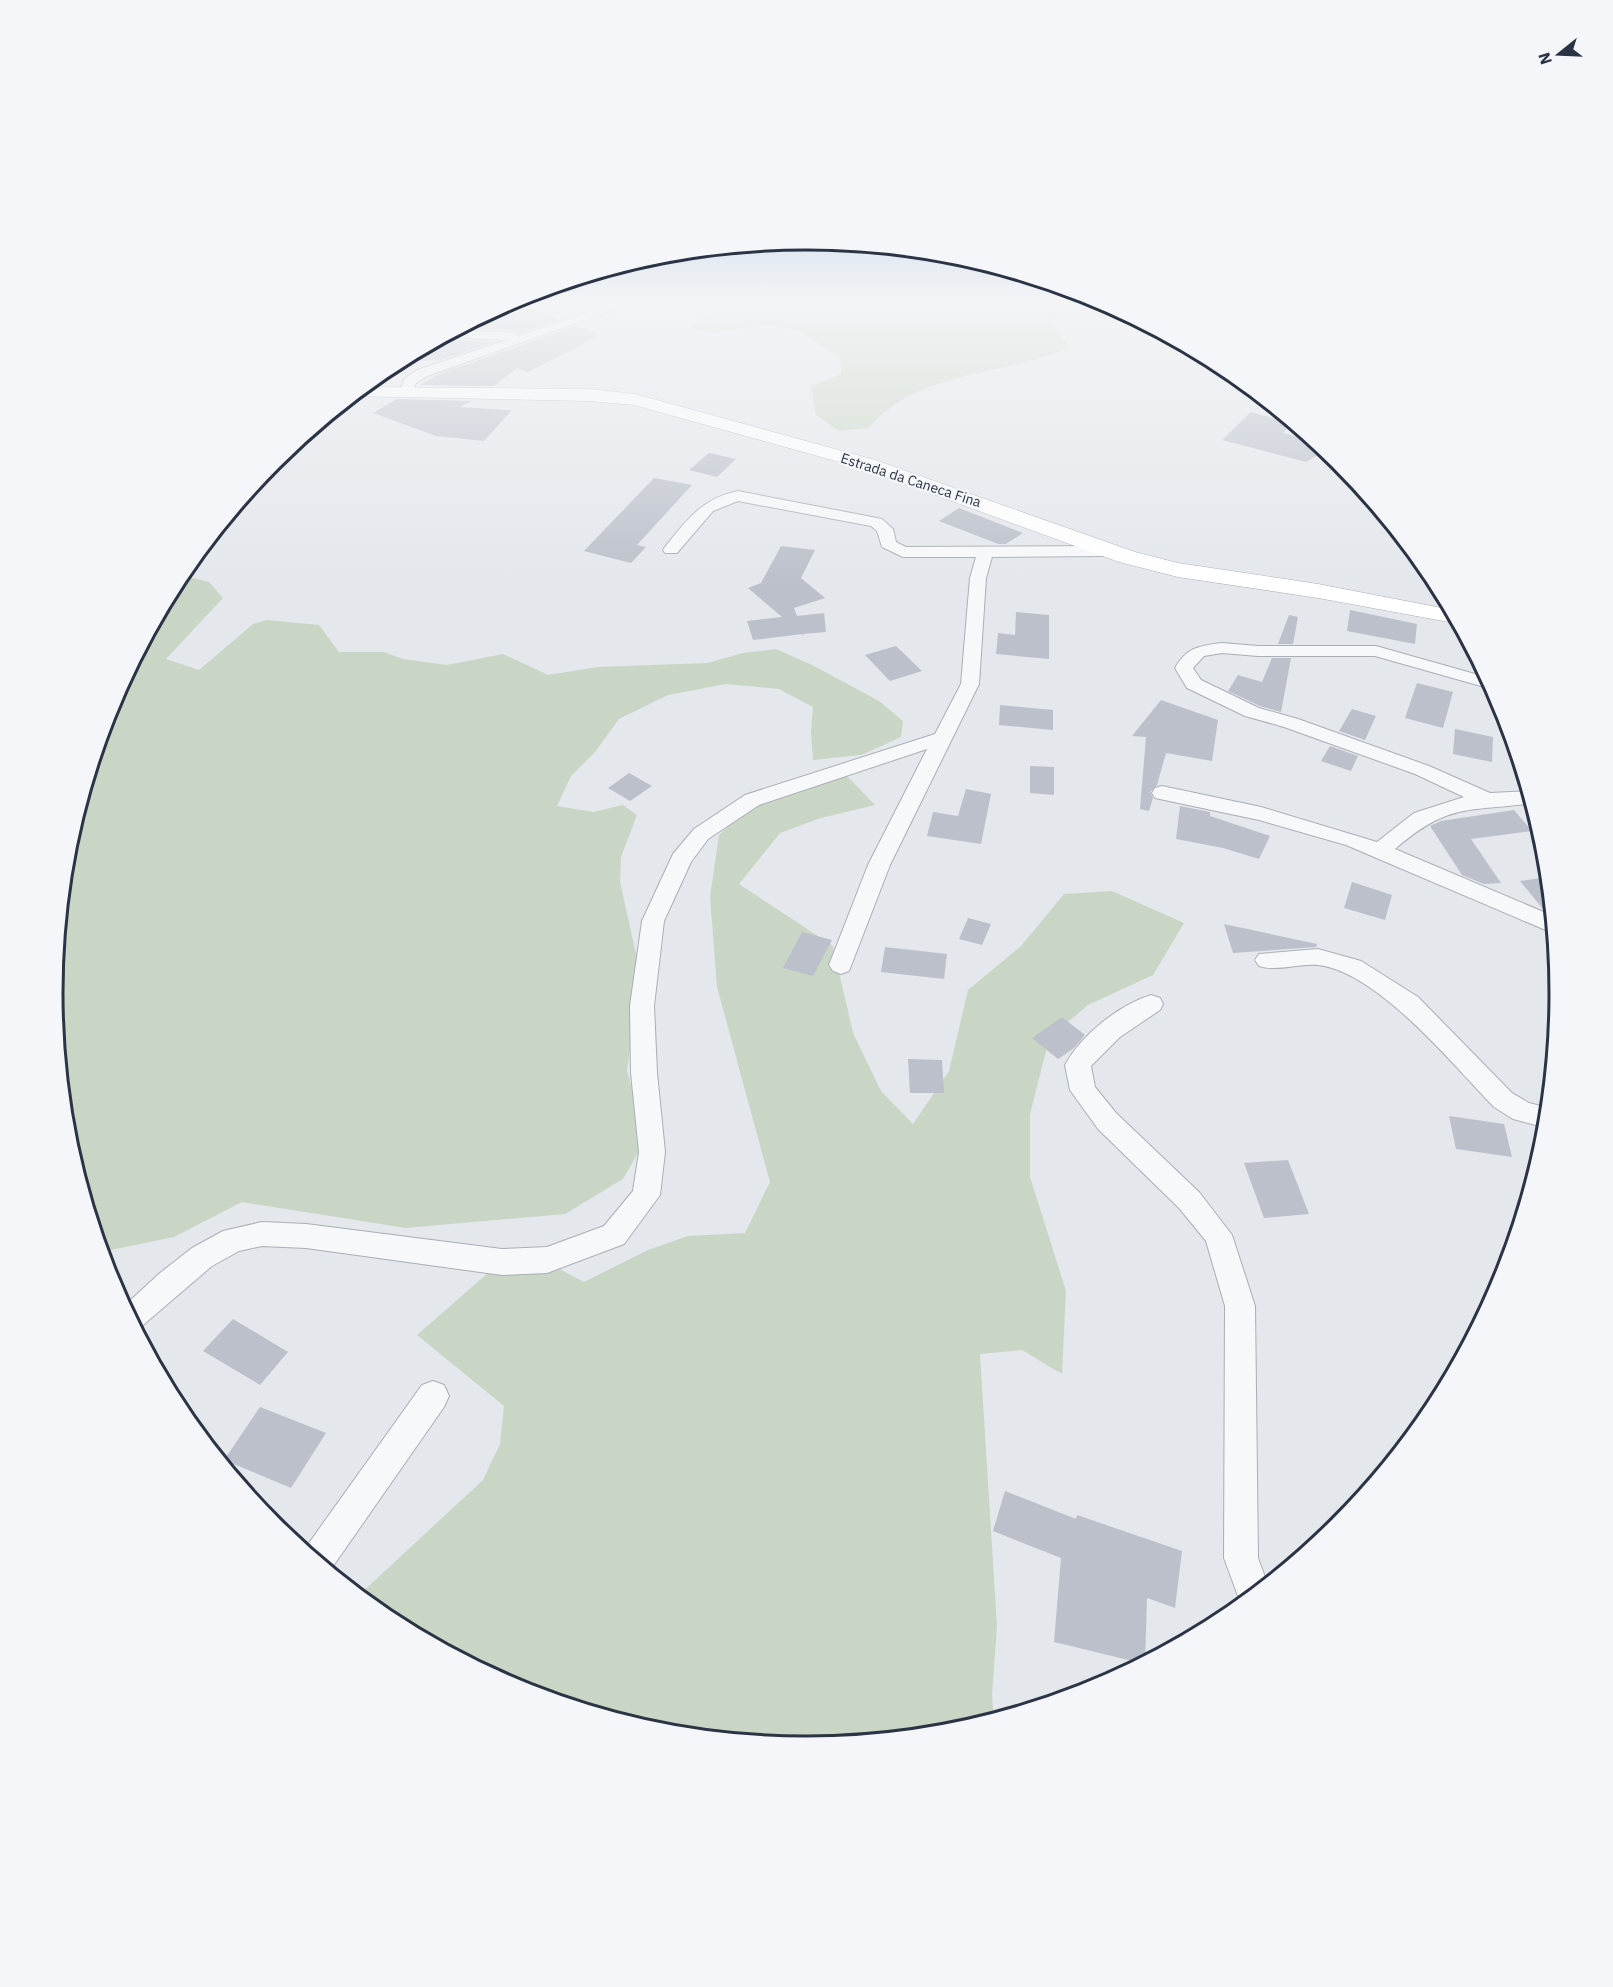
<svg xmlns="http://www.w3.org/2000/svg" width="1613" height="1987" font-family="'IBM Plex Sans',sans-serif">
<rect width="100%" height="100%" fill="#e4e7ec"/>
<!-- green -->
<path fill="#c9d6c5" d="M 748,304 L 1108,304 L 1143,322 L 1111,321 L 1080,313 L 1052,319 L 1069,348 C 1001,376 919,370 868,428 L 839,431 L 816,415 L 811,386 L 841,374 L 841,359 L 800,331 L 765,325 L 713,333 L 691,328 L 709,314 Z
M 180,575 L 209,582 L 223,598 L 166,659 L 199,670 L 253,624 L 267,620 L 319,625 L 339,652 L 384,652 L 403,659 L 447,665 L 503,654 L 548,675 L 598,667 L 708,663 L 743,653 L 776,649 L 812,665 L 879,701 L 903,721 L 901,737 L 861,755 L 813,760 L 811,732 L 813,707 L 779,689 L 726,684 L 668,695 L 619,719 L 595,752 L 571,776 L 557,806 L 593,812 L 623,805 L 637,815 L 621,857 L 620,882 L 640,972 L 627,1071 L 646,1139 L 623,1179 L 565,1214 L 406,1228 L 242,1202 L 174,1237 L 101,1252 L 67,1140 L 53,993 L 67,846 L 110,705 Z
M 847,776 L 875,805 L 821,818 L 780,833 L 739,884 L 833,946 L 853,1033 L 881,1091 L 913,1124 L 949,1071 L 968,990 L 1021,946 L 1064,894 L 1112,891 L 1184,923 L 1153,975 L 1088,1005 L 1054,1034 L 1047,1047 L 1030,1114 L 1030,1177 L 1066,1291 L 1062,1374 L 1022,1350 L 980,1354 L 997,1626 L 992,1695 L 994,1721 L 953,1733 L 806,1747 L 659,1733 L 518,1690 L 387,1620 L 358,1596 L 483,1480 L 500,1444 L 504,1406 L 417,1335 L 488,1273 L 554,1266 L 584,1282 L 648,1250 L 688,1236 L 745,1233 L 770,1182 L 717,987 L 710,897 L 719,835 L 748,808 Z"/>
<!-- building -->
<path fill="#bbc0ca" d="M 505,304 L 526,304 L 559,320 L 519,334 L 513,330 L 458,329 Z
M 575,326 L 601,335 L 528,372 L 517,368 L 494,386 L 420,385 L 439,374 Z
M 440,338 L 442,339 L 495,342 L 440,360 L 397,362 Z
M 397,399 L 472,401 L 459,407 L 512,410 L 484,441 L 436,436 L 373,413 Z
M 1251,412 L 1292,423 L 1283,433 L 1317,441 L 1327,450 L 1306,462 L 1222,440 Z
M 709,453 L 736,459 L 717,477 L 689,470 Z
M 654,478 L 692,485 L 637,545 L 646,547 L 631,563 L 584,551 Z
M 959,508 L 1023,533 L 1006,544 L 998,544 L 939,521 Z
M 781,546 L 815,550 L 801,578 L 825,598 L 794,608 L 797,616 L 824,613 L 826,632 L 803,634 L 804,637 L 802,634 L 753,640 L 747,621 L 782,617 L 748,588 L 761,583 Z
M 1350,610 L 1417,624 L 1415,644 L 1347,631 Z
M 1016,612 L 1049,615 L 1049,659 L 996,654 L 998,633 L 1015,635 Z
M 1289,615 L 1298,617 L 1293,644 L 1278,644 Z
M 896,646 L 922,671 L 890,681 L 865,655 Z
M 1272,658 L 1291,658 L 1281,712 L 1260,706 L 1228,691 L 1238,675 L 1262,682 Z
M 1417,683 L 1453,692 L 1443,728 L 1405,718 Z
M 1161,700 L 1218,720 L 1212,761 L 1166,753 L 1157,785 L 1150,792 L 1153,798 L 1149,811 L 1140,809 L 1146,737 L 1132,736 Z
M 1000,705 L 1053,710 L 1053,730 L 999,725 Z
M 1352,709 L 1376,716 L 1365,740 L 1339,731 Z
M 1455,729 L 1493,737 L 1492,762 L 1453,754 Z
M 1330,746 L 1358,756 L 1351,771 L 1321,761 Z
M 1030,766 L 1054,767 L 1054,795 L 1030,793 Z
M 629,773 L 652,786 L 630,801 L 608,788 Z
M 966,789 L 991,794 L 981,844 L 927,836 L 933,812 L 958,816 Z
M 1180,806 L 1210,812 L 1210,816 L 1270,836 L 1259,859 L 1223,848 L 1176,839 Z
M 1514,810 L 1532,831 L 1471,839 L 1501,883 L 1484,884 L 1462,875 L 1430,826 L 1441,821 Z
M 1549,877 L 1552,909 L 1553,913 L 1543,909 L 1520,881 Z
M 1352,882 L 1392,895 L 1385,920 L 1344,908 Z
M 968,918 L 991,924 L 982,945 L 959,939 Z
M 1224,924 L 1317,944 L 1316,947 L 1233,953 Z
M 802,932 L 832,940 L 813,976 L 783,968 Z
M 885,947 L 947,954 L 944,979 L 881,972 Z
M 1062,1017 L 1085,1035 L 1074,1048 L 1058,1059 L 1032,1038 Z
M 908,1059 L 942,1060 L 944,1093 L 910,1093 Z
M 1449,1116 L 1504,1124 L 1512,1157 L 1456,1149 Z
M 1288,1160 L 1309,1214 L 1264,1218 L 1244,1163 Z
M 233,1319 L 288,1352 L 260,1385 L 203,1351 Z
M 260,1407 L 326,1433 L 291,1488 L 224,1460 Z
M 1005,1491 L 1076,1519 L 1077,1515 L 1182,1551 L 1175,1608 L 1147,1598 L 1145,1664 L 1054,1642 L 1061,1558 L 993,1531 Z"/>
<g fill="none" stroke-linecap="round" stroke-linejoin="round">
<defs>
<path id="street" d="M 612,304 L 630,304 L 427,376 L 416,383 L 411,395 L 406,396 L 399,392 L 405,378 L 417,370 L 507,340 L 442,337 L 454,331 L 513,332 L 519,336 Z
M 738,491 L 882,519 L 893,529 L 896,542 L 906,547 L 1104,546 L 1112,551 L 1104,556 L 992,557 L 986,578 L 979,684 L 890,865 L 849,971 L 841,974 L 833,971 L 829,965 L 868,865 L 927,749 L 759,805 L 708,839 L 691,862 L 664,921 L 654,1006 L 657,1073 L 665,1152 L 660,1195 L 624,1244 L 547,1273 L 502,1275 L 306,1248 L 262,1246 L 239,1251 L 212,1266 L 136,1331 L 123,1307 L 160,1273 L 192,1248 L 223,1231 L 262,1222 L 306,1224 L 502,1249 L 547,1247 L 604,1226 L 633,1191 L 639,1152 L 631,1073 L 630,1006 L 642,921 L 673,854 L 694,829 L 745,795 L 935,734 L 961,684 L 970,578 L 976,557 L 903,557 L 882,547 L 877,531 L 871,526 L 738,501 L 713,511 L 677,553 L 665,553 L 663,550 L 665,547 C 686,520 703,498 738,491 Z
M 1222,643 L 1258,646 L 1376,646 L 1489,678 L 1495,690 L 1375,656 L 1258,656 L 1222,653 L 1204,656 L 1193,668 L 1201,680 L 1259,708 L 1298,719 L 1429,766 L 1490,793 L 1529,791 L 1533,803 C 1468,812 1449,802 1395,849 L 1553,916 L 1555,934 L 1346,845 L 1259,820 L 1155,798 L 1152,793 L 1155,788 L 1162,786 L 1261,807 L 1377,842 L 1414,813 L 1464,797 L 1415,774 L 1284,727 L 1245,716 L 1187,688 L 1175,668 C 1187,647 1199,646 1222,643 Z
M 1318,949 L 1361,961 L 1418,997 L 1512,1093 L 1529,1103 L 1549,1108 L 1547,1128 L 1513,1119 L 1494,1107 C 1453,1065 1378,972 1318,965 C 1298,963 1278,972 1259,966 L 1255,960 L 1259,954 Z
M 1151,995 L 1160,998 L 1163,1004 L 1160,1010 L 1120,1037 L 1091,1066 L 1095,1087 L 1116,1113 L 1199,1192 L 1232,1235 L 1255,1306 L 1258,1558 L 1268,1585 L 1242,1607 L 1224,1558 L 1225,1306 L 1206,1241 L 1179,1208 L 1098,1129 L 1070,1090 L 1065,1065 C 1081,1035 1119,1005 1151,995 Z
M 433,1381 L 444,1385 L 449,1396 L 444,1407 L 329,1572 L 304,1550 L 422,1385 Z"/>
<path id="secondary" d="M 363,387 L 589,389 L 635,394 L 875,460 L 1135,552 L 1178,563 L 1318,584 L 1452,610 L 1460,624 L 1318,598 L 1178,577 L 1119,562 L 861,468 L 634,405 L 589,401 L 352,396 Z"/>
</defs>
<!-- street casing -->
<use href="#street" stroke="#a9aeb7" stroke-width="2"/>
<!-- secondary casing -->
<use href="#secondary" stroke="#a9aeb7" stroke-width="1"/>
<!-- street -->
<use href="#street" fill="#f7f8fa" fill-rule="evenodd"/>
<!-- secondary -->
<use href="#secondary" fill="#fff" fill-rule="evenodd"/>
</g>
<!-- sky -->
<linearGradient id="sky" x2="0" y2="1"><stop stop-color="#8bb4dd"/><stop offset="0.52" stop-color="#f3f4f6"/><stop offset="1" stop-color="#f3f4f6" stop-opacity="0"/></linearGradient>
<rect width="1613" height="582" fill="url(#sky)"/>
<g text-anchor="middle" stroke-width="4.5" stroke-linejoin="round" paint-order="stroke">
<!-- far-street labels -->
<g font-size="14" fill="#2b3445" stroke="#f4f6f9">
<text transform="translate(911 480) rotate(18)" y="5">Estrada da Caneca Fina</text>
</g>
</g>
<!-- crop -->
<path d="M0 0H1613V1987H0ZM63 993a743 743 0 1 1 1486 0a743 743 0 1 1-1486 0Z" fill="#f4f6f9" fill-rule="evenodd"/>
<path fill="none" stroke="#2b3445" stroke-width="3" d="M63 993a743 743 0 1 1 1486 0a743 743 0 1 1-1486 0Z"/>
<!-- north arrow -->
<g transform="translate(1559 54) rotate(252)" stroke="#f4f6f9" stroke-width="4.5" paint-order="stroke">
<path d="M0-4.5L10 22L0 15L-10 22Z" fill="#2b3445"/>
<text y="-9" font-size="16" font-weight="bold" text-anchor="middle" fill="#2b3445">N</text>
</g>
</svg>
